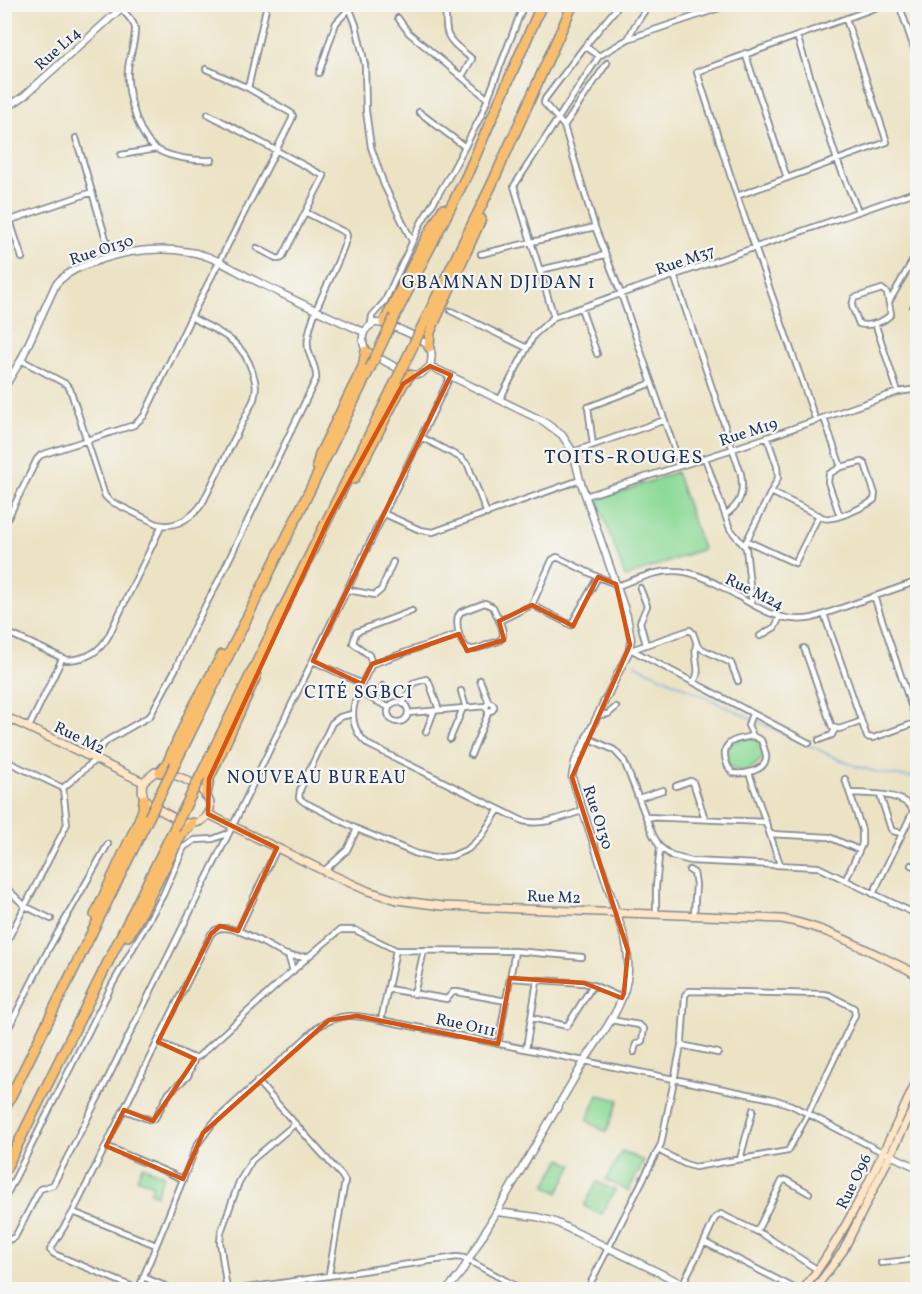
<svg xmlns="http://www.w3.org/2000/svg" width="922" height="1294" font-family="Vollkorn,serif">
<rect width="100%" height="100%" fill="#f6f6f2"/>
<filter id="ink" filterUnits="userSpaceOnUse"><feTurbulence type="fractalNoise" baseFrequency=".0167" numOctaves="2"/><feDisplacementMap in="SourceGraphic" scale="12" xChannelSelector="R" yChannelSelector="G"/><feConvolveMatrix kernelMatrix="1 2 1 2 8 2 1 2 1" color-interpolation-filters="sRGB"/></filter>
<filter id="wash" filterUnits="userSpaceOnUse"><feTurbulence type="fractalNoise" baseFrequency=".008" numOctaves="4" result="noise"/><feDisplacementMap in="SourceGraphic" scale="24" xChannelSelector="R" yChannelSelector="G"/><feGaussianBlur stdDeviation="1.35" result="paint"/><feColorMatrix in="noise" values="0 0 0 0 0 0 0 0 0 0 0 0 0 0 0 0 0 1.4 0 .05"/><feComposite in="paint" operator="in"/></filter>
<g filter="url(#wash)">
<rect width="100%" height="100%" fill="#ece3c5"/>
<!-- green -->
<path fill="#8eda98" stroke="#54847b" stroke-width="1.5" d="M 676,472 L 703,549 L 625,577 L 598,500 Z
M 752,737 C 762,743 764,748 762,759 L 748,771 L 734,770 L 727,762 L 728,746 L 734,741 Z
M 598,1095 L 619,1100 L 606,1132 L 587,1121 Z
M 622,1151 L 644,1161 L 628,1191 L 606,1180 Z
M 561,1159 L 573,1165 L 558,1193 L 545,1185 Z
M 142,1166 L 164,1175 L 156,1195 L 150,1192 L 153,1185 L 137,1178 Z
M 597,1182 L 615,1190 L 601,1215 L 584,1206 Z"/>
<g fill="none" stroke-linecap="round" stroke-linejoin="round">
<!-- stream -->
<path stroke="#73aae2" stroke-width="1.5" d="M 634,664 L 845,762 C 869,771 891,777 918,777"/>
</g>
</g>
<g filter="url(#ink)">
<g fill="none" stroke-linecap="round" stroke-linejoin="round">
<defs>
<path id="minor" d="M 348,4 L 356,25 L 365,65 L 366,111 L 371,147 L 384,185 L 412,241
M 446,4 C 445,40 446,37 472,59 L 462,76
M 620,4 L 585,46 L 545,99 L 544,103 L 564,126 L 595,227 L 621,294 L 680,465
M 899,4 L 918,60
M 122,9 C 126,15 134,21 135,28 C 136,41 129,56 128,69 C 126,91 138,139 158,150 C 172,158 196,161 212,160
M 4,10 L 10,4
M 398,18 L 409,33 L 488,99
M 797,36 L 837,160 L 858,211
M 628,39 L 634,27 L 649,4
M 585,46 L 599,56
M 745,53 L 787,178
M 206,69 L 248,88
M 319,73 L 336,23 L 349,9
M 419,112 L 465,147
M 208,114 L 324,176 L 282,258 L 278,259 L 257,248
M 564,126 L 607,63
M 76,138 L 111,256
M 121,155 L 156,149
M 737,196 L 887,142 L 846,19
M 4,202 L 22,258
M 11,220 L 92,192
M 481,254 L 595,227
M 540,270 L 605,255
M 674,275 L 741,474 C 744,493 741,504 725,515
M 882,289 L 887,293 L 891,314 C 884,322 870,327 859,324 L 852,306 L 854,298 Z
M 889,302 L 918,251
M 913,307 L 918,309
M 581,308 L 597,354
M 451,311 L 527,348
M 554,317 L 514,186 L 599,56 L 628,39 L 731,4
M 875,323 L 898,392
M 371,324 L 372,316 L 385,301 L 421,223 L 451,173 L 481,116 L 524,4
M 21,360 L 66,384 L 70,389 L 105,496 L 110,501 L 157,524 C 175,529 194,517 203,502 L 254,399 C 257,388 256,382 252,371 C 243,340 218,332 191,317
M 500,399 L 534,335 L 554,317 L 918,191
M 824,418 L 841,467
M 816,421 L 737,196 L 697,72 L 886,4
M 421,437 L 461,458 L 468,465 L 487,514
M 593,445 L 588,407 L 652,383
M 573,452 L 665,420
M 705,458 L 730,529 L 746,548 L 752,604
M 771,492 L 824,518 C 835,521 864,507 874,500 L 875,494 L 865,464 L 862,462 L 841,467 L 829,474 L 828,482 L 840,516
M 586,496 L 733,449 L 898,392 L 918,389
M 385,514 L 420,530 L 433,532 L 580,480
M 4,526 L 37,459 L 41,455 L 134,425 L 144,416 L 191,317 L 291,121 L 293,116 L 291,113 L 248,88 L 267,4
M 747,541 L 795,563 L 819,515
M 745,544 L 778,478 L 777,466 L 767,437
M 557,557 L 598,577 L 571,625 L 532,605 L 552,560 Z
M 598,577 L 616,584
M 617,586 C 635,580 656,570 675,571 C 723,572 761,629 813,618 L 918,581
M 640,588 L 647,606 L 640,622 L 646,645
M 348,590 L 375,595 L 381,590 L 393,562
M 874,596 L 917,723
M 485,603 L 493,607 C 496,614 506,631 502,638 C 499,642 493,643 489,644 C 484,646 476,650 471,649 C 459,647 456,625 458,616 L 461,612 Z
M 824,614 L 867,737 L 873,738 L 918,722
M 499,621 L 532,605
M 4,631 L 67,660 C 87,659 100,652 109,635 L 162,525
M 459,634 L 372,664 C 358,691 339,721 369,745 L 523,821 C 544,826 562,817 582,811
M 760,636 L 775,627 L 780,617
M 804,648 L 832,727 L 839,729 L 860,722
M 631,650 L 690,630 L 693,633 L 698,647 L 731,663 L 738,681
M 632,650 L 809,743
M 313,661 L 362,684
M 372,664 L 369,655 L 353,643 L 356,632 L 412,611
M 480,680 L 489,703
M 693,682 C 703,672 693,659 696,645
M 461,691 L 466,708
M 358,692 L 388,707
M 375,701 L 383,686
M388 712a10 10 0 1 1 20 0a10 10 0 1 1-20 0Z
M486 707a4 4 0 1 1 8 0a4 4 0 1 1-8 0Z
M 403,704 L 413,683 L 426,679 L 429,682 L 439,710
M 408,713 L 486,706
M 352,714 L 340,717 L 332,723 L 300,790 L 299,798 L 304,802 L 357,829 L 417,854 L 434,858 L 452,856 L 468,849 L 481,837 L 499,809
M 752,714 L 748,725 L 753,736
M 598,715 L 608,714 L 616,707
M 29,727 L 62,659
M 4,730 L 9,718
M 426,732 L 434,711
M 753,736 L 761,740 C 763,746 767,753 766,759 C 764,771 743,775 733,773 C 729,769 727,766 726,761 C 720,740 738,739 753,736 Z
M 586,737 L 614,750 L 624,761 L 653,835 L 660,847 L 672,856 L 691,861 L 818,867 L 918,915
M 450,739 L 463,708
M 819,740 L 832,735 L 835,729
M 471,755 L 489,711
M 90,757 L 108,740 L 150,716 L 176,668 L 194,627 L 221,576 L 316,379 C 318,365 305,355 308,338 C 314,302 338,271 347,236 L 346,233 L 307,213
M 4,760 L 63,788
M 749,773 L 780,864
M 845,779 L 862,830 L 862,844 L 846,879
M 676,786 L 690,781 L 693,782 L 705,819
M 63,788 L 95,760
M 850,793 C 868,794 903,792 913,810
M 880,795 L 891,829 L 893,831 L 901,833
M 639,798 L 663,790
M 646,817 L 766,822
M 770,834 L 829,837 L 859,850
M 911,865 L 918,868
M 689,870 L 694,873 L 696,884 L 694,915
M 324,871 L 347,850 L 357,829
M 4,886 L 25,906 L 51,919
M 873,894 L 918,801
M 656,913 L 656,887 L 660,847
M 238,931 L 277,848
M 4,947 L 67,824 L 63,788
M 288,955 L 293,971
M 510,978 L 584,983 L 593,985 L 622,998
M 388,989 L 447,999 L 453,992 L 457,992 L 506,1001
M 414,994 L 424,950
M 532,1018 L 567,1026 L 593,985
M 381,1020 L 396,950
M 611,1020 L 639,1025 L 644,1029 L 642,1041 L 636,1044 L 634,1052
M 4,1037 L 48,950 L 108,844
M 158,1042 L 191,1057 L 195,1058 L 199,1056 L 309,956 L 340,930 L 355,930 L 396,950 L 515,951 L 582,957
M 498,1044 L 515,951
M 681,1045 L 718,1053
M 526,1049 L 537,981
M 257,1081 L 342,1176 L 345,1181 L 329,1274
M 124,1110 L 151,1120 L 155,1118 L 169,1093 L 188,1076 L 195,1058
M 106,1146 L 183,1179
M 740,1159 L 753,1110
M 4,1200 L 112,985 L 163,895 L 184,847 L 195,840 L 213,839 L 229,833
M 73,1212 L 156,1245
M 757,1231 L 782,1181 L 786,1180 L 809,1193
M 4,1242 L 15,1237 L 40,1189 L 53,1185 L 99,1096 L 236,819 L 451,375
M 704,1242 L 715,1218 L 721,1214 L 764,1235 L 818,1270
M 881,1263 L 918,1259
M 143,1277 L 175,1290
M 683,1283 L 704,1242 L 798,1290
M 138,1289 L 54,1254 L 50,1250 L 73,1212 L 211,934 C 227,914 270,950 289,956 C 296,957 302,957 309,956
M 138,1290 L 197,1145 L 213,1123 L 318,1027 C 341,1012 356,1015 381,1020 L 773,1099 L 791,1105 L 882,1152
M 227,1290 L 220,1242 L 221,1232 L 239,1182 L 252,1160 L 295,1124
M 233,1290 L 457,1257 L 464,1258 L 523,1290
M 587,1290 L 661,1144 L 682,1041 L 685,995 L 689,991 L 823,994 L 829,995 L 854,1008 L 855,1015 L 808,1114 L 788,1151 L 695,1167 L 685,1164 L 658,1150"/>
<path id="tertiary" d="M 4,110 L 24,96 L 126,4
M 375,323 C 387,322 421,337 429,347 C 433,352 432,359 430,366 L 421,374 L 410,375 L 366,351 C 360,338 362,329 375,323 Z
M 430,366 L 543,421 L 562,435 L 573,452 L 580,480 L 627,616 L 631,639 L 629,651 L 575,762 L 572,777 L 625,939 C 638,990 611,1020 585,1060 L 461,1273 L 447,1290
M 4,388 L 21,360 L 56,284 C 69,270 83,266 100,260 C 129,250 159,247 190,252 C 213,255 235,271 256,281 C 292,299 327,316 364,332
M 888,1154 L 918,1168
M 497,1212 L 537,1217 L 555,1222 L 695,1290"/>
<path id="secondary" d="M 4,716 L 143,782
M 155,772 C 171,771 199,783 208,798 C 216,812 201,827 186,823 C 176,820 166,813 156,808 C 145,803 140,795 143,782 Z
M 208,814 L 324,871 L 368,891 L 397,900 L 442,906 L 782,919 C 827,927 866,950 907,969 L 918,976
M 803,1290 C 852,1226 884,1150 918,1078
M 814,1290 L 843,1251 L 918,1099"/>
<path id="motorway" d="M 395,316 L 467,175 L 542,4
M 384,323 L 422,246 L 443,209
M 421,329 L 492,184 L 573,4
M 429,347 L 430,332 L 481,219
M 317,466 L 320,454 L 363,367 L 366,351
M 354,479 L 403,384 L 410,375
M 175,764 L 370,368
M 160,772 L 167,764 L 189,715 L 222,655
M 200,777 L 396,381
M 206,795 L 209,779 L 256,676
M 95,915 L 139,820 L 143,810 L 144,799
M 128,936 L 143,910 L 182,833 L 192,823
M 4,1110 L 149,817
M 4,1172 L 174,829"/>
</defs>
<!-- minor casing -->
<use href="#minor" stroke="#848992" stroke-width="8"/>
<!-- tertiary casing -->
<use href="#tertiary" stroke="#848992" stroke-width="9"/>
<!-- secondary casing -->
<use href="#secondary" stroke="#848992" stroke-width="10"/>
<!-- motorway casing -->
<use href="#motorway" stroke="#848992" stroke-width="12"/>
<!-- minor -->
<use href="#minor" stroke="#fff" stroke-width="4.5"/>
<!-- tertiary -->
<use href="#tertiary" stroke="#fff" stroke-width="6"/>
<!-- secondary -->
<use href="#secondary" stroke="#fde5c5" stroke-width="7"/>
<!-- motorway -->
<use href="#motorway" stroke="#f9be6d" stroke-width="9"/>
<defs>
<path id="motorway-bridge" d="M 370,368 L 395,316
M 396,381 L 421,329
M 149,817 L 175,764
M 174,829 L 200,777"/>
</defs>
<!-- motorway-bridge casing -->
<use href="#motorway-bridge" stroke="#848992" stroke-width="12" stroke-linecap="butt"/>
<!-- motorway-bridge -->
<use href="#motorway-bridge" stroke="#f9be6d" stroke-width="9"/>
</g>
</g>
<!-- marked area -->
<path fill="none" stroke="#d45514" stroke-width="4.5" stroke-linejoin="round" d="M 430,366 L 451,375 L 313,661 L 362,684 L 372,664 L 459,634 L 467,651 L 504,640 L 499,621 L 532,605 L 573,626 L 598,577 L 616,584 L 630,645 L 572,777 L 628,951 L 624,993 L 622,998 L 584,983 L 510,978 L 498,1044 L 357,1016 L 329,1020 L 203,1133 L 183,1179 L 106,1146 L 124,1110 L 153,1121 L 195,1059 L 158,1042 L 211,934 L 220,926 L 238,931 L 277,848 L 208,814 L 209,779 L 329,519 L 403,384 Z"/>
<g text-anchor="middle" stroke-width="4.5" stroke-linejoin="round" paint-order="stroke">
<!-- street labels -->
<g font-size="16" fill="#1b2f5e" stroke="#f6f6f2">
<text transform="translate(57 48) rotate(-42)" y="6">Rue L14</text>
<text transform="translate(101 249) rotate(-18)" y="6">Rue O130</text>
<text transform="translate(685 259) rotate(-19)" y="6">Rue M37</text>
<text transform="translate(748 431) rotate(-18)" y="6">Rue M19</text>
<text transform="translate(755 591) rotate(26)" y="6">Rue M24</text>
<text transform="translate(80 737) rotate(26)" y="6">Rue M2</text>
<text transform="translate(599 817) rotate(72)" y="6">Rue O130</text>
<text transform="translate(554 896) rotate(2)" y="6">Rue M2</text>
<text transform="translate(466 1024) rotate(12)" y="6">Rue O111</text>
<text transform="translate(853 1181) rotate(-64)" y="6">Rue O96</text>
</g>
<!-- neighbourhood labels -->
<g font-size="18" letter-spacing="1.5" fill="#1b2f5e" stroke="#f6f6f2">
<text x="499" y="288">GBAMNAN DJIDAN 1</text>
<text x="359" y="698">CITÉ SGBCI</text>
<text x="317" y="783">NOUVEAU BUREAU</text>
</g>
<!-- quarter labels -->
<g font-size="20" letter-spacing="1.5" fill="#1b2f5e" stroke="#f6f6f2">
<text x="624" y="463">TOITS-ROUGES</text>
</g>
</g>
<!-- margin -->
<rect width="922" height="1294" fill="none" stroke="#f6f6f2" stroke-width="24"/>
</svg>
